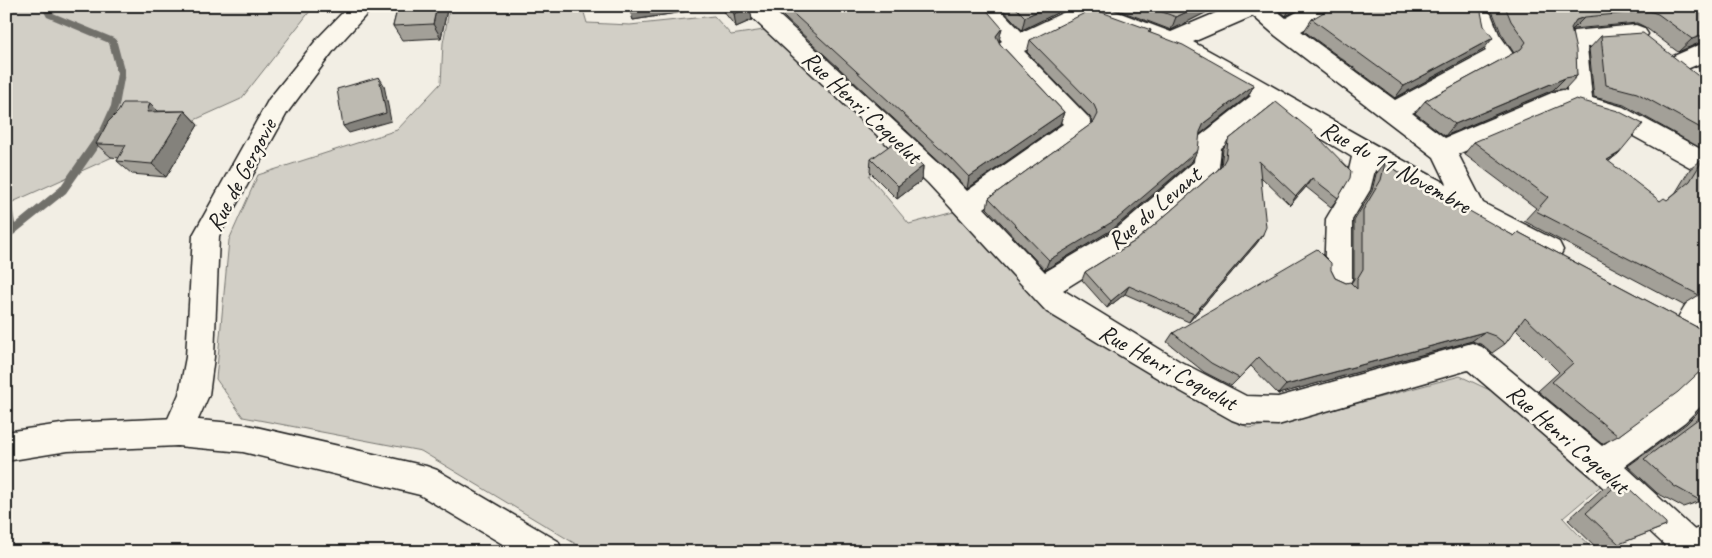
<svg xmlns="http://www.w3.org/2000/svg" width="1712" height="558" font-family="Caveat,sans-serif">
<rect width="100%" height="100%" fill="#f2eee4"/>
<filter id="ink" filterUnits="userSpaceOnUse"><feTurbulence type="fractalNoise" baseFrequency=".02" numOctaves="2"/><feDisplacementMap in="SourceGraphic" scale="10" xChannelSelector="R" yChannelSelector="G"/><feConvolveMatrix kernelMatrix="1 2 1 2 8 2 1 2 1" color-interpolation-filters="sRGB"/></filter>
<g filter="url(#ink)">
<!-- green -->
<path fill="#d2cfc6" stroke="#777671" d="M 6,6 L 314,6 L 241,99 L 6,205 Z
M 476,6 L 582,6 L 587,23 L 630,25 L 714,16 L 731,35 L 764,30 L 892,146 L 869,176 L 909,224 L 961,210 L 1050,312 L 1249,428 L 1291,421 L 1460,376 L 1498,394 L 1603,484 L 1563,518 L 1595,552 L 589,552 L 421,451 L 243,417 L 216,379 L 229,240 L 258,175 L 397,130 L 441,83 L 443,43 L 449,11 Z"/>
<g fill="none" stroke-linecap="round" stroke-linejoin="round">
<!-- stream -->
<path fill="#716f6b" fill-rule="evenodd" d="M 41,6 L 49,6 L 53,13 L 116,39 L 125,73 L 119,106 L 108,133 L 66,193 L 6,241 L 6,195 L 11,199 L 15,224 L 60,187 L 101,128 L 111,106 L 117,73 L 109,43 L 47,17 Z"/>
<defs>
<path id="minor" d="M 349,6 L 374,6 L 334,50 L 287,113 L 219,236 L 214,357 L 209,395 L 188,442 L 177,446 L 166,442 L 162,432 L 179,394 L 186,357 L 193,235 L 269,99 L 318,38 Z
M 743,6 L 769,6 L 946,169 L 967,191 L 1063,124 L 999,55 L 995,49 L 999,43 L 1002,41 L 972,6 L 997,6 L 1022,32 L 1073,8 L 1072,6 L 1102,6 L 1171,32 L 1232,6 L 1271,6 L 1286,18 L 1308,6 L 1338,6 L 1335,12 L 1301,31 L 1395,100 L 1486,51 L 1476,37 L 1473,24 L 1459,12 L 1456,6 L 1482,6 L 1491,14 L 1499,34 L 1513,54 L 1509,60 L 1412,113 L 1445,138 L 1554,92 L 1563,90 L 1567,91 L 1566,62 L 1562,40 L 1566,34 L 1574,31 L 1636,25 L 1644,28 L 1648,34 L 1644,40 L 1587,47 L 1592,98 L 1623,107 L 1706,152 L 1706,174 L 1697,171 L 1606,121 L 1564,109 L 1458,154 L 1483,203 L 1559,242 L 1563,250 L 1559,258 L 1549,261 L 1539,258 L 1375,170 L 1370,190 L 1352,220 L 1352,279 L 1348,287 L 1338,291 L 1328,287 L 1324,279 L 1326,219 L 1345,187 L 1352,157 L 1271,108 L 1221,148 L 1219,167 L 1215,174 L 1132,247 L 1063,290 L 1179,361 L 1246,396 L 1278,397 L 1472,343 L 1482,347 L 1602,446 L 1663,402 L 1696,371 L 1706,368 L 1706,401 L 1685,422 L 1625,466 L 1701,536 L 1706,546 L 1704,552 L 1672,552 L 1590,475 L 1468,370 L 1278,425 L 1243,424 L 1232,420 L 1159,379 L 1047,312 L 928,183 L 746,12 ZM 1253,16 L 1276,36 L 1434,157 L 1447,184 C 1361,139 1278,88 1193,42 ZM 1089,19 L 1164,47 L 1251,96 L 1200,136 L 1196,143 L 1194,162 L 1114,231 L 1045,272 L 984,208 L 1089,132 L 1092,125 L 1089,118 L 1024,51 Z
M 1706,42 L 1706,61 L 1675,74 L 1667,71 L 1663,65 L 1667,59 Z
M 1706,287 C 1706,308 1712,328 1689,337 L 1679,333 L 1675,324 C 1682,310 1691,292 1706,287 Z"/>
<path id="tertiary" d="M 177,418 L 243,424 L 426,466 L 437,470 L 558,541 L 563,552 L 516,552 L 420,495 L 243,452 L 177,446 L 68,451 L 6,461 L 6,432 L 68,423 Z
M 1706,525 L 1706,552 L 1662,552 L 1667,541 Z"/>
</defs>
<!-- minor casing -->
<use href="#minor" stroke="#1c1c1c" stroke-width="3"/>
<!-- tertiary casing -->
<use href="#tertiary" stroke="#1c1c1c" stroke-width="3"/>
<!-- minor -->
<use href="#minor" fill="#fbf7ec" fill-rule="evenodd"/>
<!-- tertiary -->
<use href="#tertiary" fill="#fbf7ec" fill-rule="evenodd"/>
</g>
<!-- wall -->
<path fill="#a3a098" stroke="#1c1c1c" d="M 398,6 L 445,6 L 447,10 L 441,38 L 402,40 L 393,26 Z
M 629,6 L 749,6 L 752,20 L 736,27 L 719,6 L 633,20 Z
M 772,6 L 983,6 L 999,41 L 1000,44 L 1064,112 L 1060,124 L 967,189 L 947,168 Z
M 1000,6 L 1071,6 L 1022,30 Z
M 1108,6 L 1219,6 L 1171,30 Z
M 1275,6 L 1304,6 L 1286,16 Z
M 1484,6 L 1698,6 L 1706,13 L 1706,40 L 1678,52 L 1645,27 L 1637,23 L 1573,29 L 1572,30 L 1577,76 L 1565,89 L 1553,90 L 1445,136 L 1415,113 L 1425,101 L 1514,53 L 1501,33 L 1493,13 Z
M 1312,19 L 1483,50 L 1395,98 L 1304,31 Z
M 1151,30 L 1150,33 L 1254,85 L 1248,96 L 1200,134 L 1192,161 L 1113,229 L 1045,270 L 987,208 L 989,198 L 1093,123 L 1090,117 L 1027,52 L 1030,40 Z
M 1601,36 L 1706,82 L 1706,151 L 1624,105 L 1594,97 L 1589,49 Z
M 1706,60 L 1706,74 L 1698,67 Z
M 1276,102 L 1338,198 L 1331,207 L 1306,187 L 1290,205 L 1261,177 L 1263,234 L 1257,243 L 1189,322 L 1125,294 L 1107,308 L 1082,280 L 1085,272 L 1137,240 L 1221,167 L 1223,149 L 1228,140 Z
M 158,111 L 185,111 L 198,125 L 166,177 L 132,174 L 117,161 L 119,158 L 111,157 L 96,144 Z
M 1474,142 L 1619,153 L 1608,162 L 1660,201 L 1667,200 L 1676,192 L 1690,169 L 1704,158 L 1699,295 L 1683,305 L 1524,221 L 1536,208 L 1464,154 Z
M 871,159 L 923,166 L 922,180 L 897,199 L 870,172 Z
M 1385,163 L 1432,193 L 1514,236 L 1518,232 L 1706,332 L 1706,367 L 1618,436 L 1602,444 L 1538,391 L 1559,372 L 1516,329 L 1505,344 L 1492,353 L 1483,345 L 1472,341 L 1278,394 L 1251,366 L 1231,386 L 1204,372 L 1167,342 L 1173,333 L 1331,270 L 1335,278 L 1346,283 L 1351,283 L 1354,279 L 1354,221 L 1372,191 L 1376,174 Z
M 1706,404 L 1706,496 L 1701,501 L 1683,507 L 1657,493 L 1628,466 L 1686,424 Z
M 1621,481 L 1666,526 L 1600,551 L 1568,520 L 1602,489 Z"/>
<!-- shaded-wall -->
<path fill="#84827c" stroke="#1c1c1c" d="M 437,6 L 445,6 L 447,10 L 441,38 L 433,24 Z
M 638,6 L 719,6 L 633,20 L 629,8 Z
M 1049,6 L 1071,6 L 1022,30 L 1025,17 Z
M 1199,6 L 1219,6 L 1171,30 L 1176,17 Z
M 1291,6 L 1304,6 L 1286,16 Z
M 750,7 L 752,20 L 736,27 L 734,14 Z
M 1585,17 L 1573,29 L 1564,33 L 1576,20 Z
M 1002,28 L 999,41 L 993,48 L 996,36 Z
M 1706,34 L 1706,40 L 1678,52 L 1692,39 Z
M 1493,38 L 1483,50 L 1395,98 L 1404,86 Z
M 379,77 L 384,85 L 391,121 L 349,133 L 343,126 Z
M 1565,78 L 1553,90 L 1445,136 L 1455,124 Z
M 1254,85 L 1248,96 L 1199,135 L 1194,143 L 1204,123 Z
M 150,103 L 164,117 L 147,112 Z
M 185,111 L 198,125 L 166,177 L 152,164 Z
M 1064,112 L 1060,124 L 967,189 L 969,177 Z
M 1198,150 L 1192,161 L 1113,229 L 1045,270 L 1049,260 Z
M 1619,153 L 1605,164 L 1607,160 Z
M 923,166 L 922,180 L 897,199 L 898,186 Z
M 1312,178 L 1306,187 L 1290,205 L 1296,196 Z
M 1263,234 L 1257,243 L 1189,322 L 1194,314 Z
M 1129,286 L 1125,294 L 1107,308 L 1111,301 Z
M 1484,332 L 1472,341 L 1278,394 L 1286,385 Z"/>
<!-- building -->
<path fill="#bdbab1" stroke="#1c1c1c" d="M 398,6 L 437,6 L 433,24 L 393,26 Z
M 727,6 L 749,6 L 750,7 L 734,14 Z
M 785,6 L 983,6 L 1002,28 L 996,36 L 1000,44 L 1064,112 L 969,177 L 949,156 Z
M 1014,6 L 1049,6 L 1025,17 Z
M 1146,6 L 1199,6 L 1176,17 Z
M 1334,6 L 1474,6 L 1481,12 L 1484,26 L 1493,38 L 1404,86 L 1312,19 Z
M 1505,6 L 1698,6 L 1706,13 L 1706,34 L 1692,39 L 1658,14 L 1649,11 L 1585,17 L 1576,20 L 1571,28 L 1576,50 L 1577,76 L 1565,78 L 1455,124 L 1425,101 L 1521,49 L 1526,42 L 1511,21 Z
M 1093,9 L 1151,30 L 1148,32 L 1183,45 L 1254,85 L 1204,123 L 1200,132 L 1198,150 L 1117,219 L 1049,260 L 989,198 L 1094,122 L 1098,114 L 1094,105 L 1030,40 Z
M 1643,33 L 1706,82 L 1706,131 L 1637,93 L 1606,85 L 1601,36 Z
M 379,77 L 386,113 L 343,126 L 337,89 Z
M 1576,99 L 1618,111 L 1643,124 L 1619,153 L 1607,160 L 1660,201 L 1664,198 L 1667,200 L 1690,181 L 1704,158 L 1706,158 L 1706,286 L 1699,295 L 1536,211 L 1548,197 L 1474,142 Z
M 1276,102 L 1313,132 L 1351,171 L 1350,178 L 1338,198 L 1312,178 L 1296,196 L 1259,161 L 1266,227 L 1263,234 L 1194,314 L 1129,286 L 1111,301 L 1085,272 L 1137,240 L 1221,167 L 1226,158 L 1228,140 Z
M 123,103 L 150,103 L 147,112 L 185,111 L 152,164 L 117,161 L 126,145 L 96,144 L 108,122 L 118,112 Z
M 896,141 L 923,166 L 898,186 L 871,159 Z
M 1385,163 L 1432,193 L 1434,191 L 1514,236 L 1518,232 L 1706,332 L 1706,366 L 1678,392 L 1618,436 L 1552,382 L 1573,363 L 1525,317 L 1505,344 L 1495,336 L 1484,332 L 1286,385 L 1259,357 L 1239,378 L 1211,363 L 1173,333 L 1317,249 L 1331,263 L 1331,270 L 1335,278 L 1346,283 L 1350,282 L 1357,289 L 1357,279 L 1363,269 L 1363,210 L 1381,180 Z
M 1706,413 L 1706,496 L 1701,501 L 1674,486 L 1644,459 Z
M 1621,481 L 1666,523 L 1666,526 L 1619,544 L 1586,513 Z"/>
</g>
<g text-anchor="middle" stroke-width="5" stroke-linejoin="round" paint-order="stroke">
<!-- street labels -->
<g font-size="24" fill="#1c1c1c" stroke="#fbf7ec">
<text transform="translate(862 107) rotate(43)" y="8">Rue Henri Coquelut</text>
<text transform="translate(1396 167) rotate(29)" y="8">Rue du 11 Novembre</text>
<text transform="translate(241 175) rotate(-62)" y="8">Rue de Gergovie</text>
<text transform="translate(1154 208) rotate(-40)" y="8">Rue du Levant</text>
<text transform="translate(1168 367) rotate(29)" y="8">Rue Henri Coquelut</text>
<text transform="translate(1568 439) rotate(41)" y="8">Rue Henri Coquelut</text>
</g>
</g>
<!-- margin -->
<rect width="1712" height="558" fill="none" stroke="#fbf7ec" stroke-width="25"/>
<rect x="12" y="12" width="1687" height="533" fill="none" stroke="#1c1c1c" stroke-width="2" filter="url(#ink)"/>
</svg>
